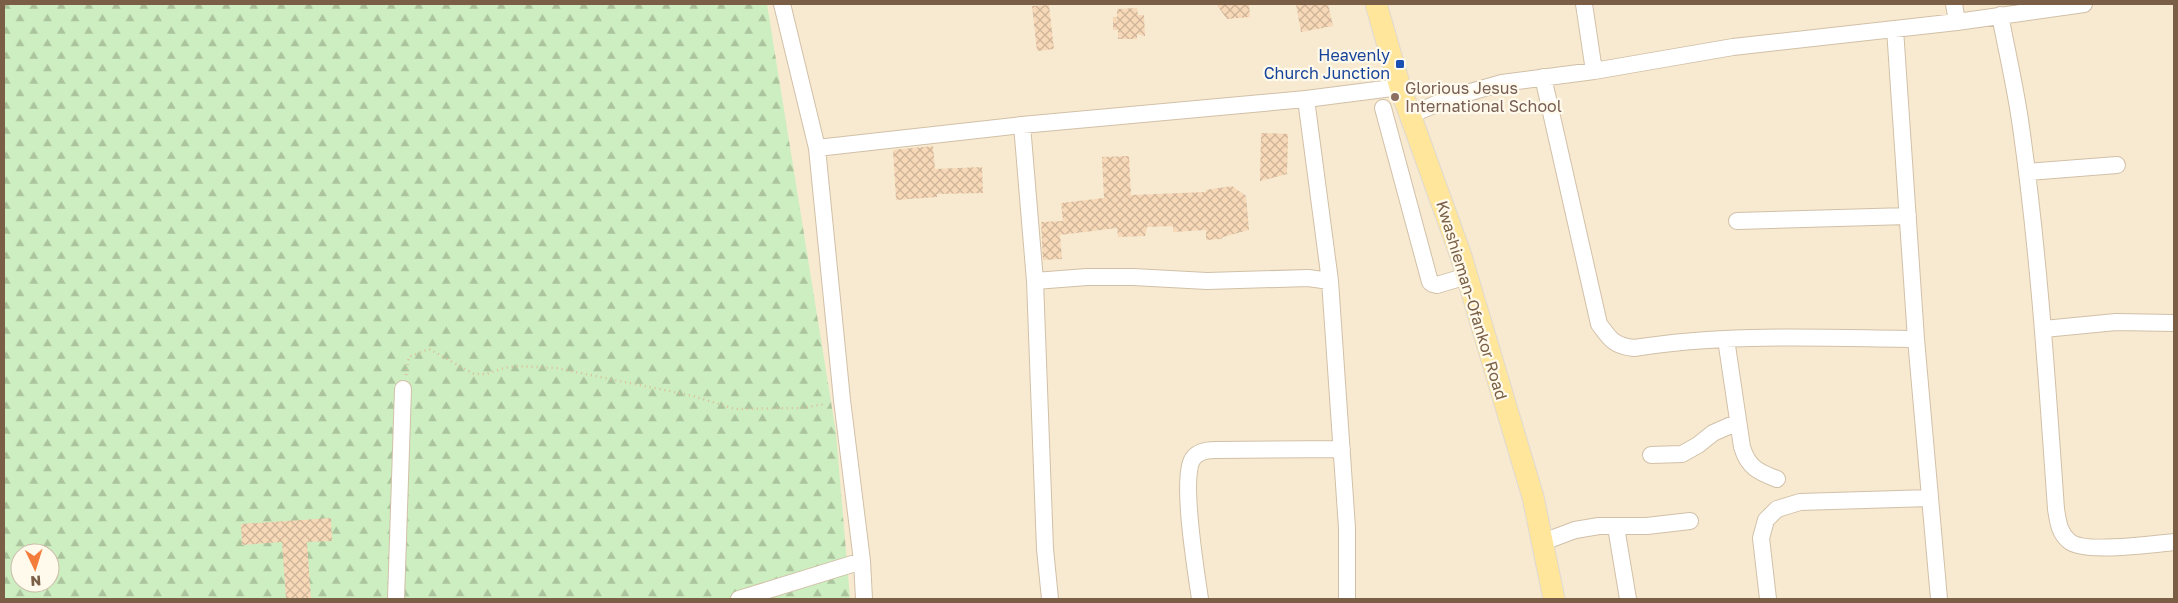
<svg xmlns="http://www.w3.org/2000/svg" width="2178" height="603" font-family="'Golos Text',sans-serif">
<defs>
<pattern id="forest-firs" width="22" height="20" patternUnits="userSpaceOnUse" patternTransform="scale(1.25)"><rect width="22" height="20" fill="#cdeec0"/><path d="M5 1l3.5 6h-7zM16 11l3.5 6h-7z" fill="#abc49e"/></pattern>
<pattern id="building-cross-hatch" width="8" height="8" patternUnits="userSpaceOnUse" patternTransform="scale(1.25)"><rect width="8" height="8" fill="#f7d9b8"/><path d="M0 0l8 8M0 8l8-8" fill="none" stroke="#cdb397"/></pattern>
</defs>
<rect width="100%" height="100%" fill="#fef7e3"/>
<!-- residential -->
<path fill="#f7ead1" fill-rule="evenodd" d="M 4,4 L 2174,4 L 2174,599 L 4,599 ZM 20,553 L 50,553 L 50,583 L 20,583 Z"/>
<!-- forest -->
<path fill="url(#forest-firs)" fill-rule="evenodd" d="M 4,4 L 767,4 L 836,433 L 850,599 L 4,599 ZM 20,553 L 50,553 L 50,583 L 20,583 Z"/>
<!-- building -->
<path fill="url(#building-cross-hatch)" d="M 1216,4 L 1249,4 L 1250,17 L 1227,19 Z
M 1296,4 L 1328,4 L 1333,26 L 1301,32 Z
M 1049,5 L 1054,49 L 1037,51 L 1032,6 Z
M 1137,8 L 1138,15 L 1144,15 L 1145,36 L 1137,34 L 1137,39 L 1118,39 L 1118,30 L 1113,30 L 1113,17 L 1117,17 L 1117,9 Z
M 1261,133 L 1288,134 L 1287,174 L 1260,181 Z
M 933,146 L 935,169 L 982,167 L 983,193 L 937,194 L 937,197 L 896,200 L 893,150 Z
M 1129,156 L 1131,195 L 1206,192 L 1206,190 L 1232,186 L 1246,196 L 1249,230 L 1223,237 L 1221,239 L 1206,240 L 1206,230 L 1173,232 L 1173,226 L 1147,227 L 1145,236 L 1118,237 L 1117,228 L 1060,235 L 1062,259 L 1043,260 L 1041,222 L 1063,221 L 1061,203 L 1104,198 L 1102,157 Z
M 331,518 L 332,541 L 307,542 L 311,599 L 286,599 L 282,542 L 242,545 L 241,524 Z"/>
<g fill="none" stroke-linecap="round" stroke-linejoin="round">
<defs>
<path id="minor" d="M 782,4 L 817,148 L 842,400 L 862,561 L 864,599
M 1584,4 L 1594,71
M 1954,4 L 1957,22
M 2000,15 C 2007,52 2016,90 2021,127 C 2039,254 2047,381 2056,509 C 2058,521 2059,533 2069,541 C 2083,554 2154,544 2174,542
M 1895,29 L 1916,339 L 1939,599
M 1543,77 L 1599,324 C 1610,339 1614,346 1634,348 C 1727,333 1822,338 1916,339
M 1306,99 L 1330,281 L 1347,528 L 1347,599
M 1383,108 L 1430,282 L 1433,284 L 1437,285 L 1467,276
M 1410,115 L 1453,97 L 1502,83 L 1594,71 L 1733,47 L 1957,22 L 2084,4
M 1022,125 L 1035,281 L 1045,549 L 1050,599
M 817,148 L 1022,125 L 1306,99 L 1400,87
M 2027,172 L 2117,165
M 1737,221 L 1908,216
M 1035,281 L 1087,277 L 1133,277 L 1207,281 L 1308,278 L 1330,281
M 2044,329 L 2116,322 L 2174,323
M 1726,339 L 1742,447 C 1748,467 1758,472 1777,479
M 1651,455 L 1682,454 L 1698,445 L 1713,433 L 1738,422
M 1616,527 L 1628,599
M 1543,542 L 1575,530 L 1599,526 L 1647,526 L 1690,521
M 396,599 L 403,389
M 739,599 L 862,561
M 1200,599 C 1196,571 1181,482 1192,460 C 1197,451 1207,450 1216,450 L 1342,449
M 1768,599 L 1761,538 L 1766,520 L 1777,509 L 1800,502 L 1930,498"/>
<path id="major" d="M 1376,4 L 1400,87 L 1461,256 L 1533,497 L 1554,599"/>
</defs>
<!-- minor casing -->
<use href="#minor" stroke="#d1c0a8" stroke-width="18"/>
<!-- major casing -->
<use href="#major" stroke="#dfd9d3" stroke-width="23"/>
<!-- path -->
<path stroke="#dcbd9b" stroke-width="2.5" stroke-dasharray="1 4" stroke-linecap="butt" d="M 406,375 L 409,357 L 429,349 L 474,374 L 486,374 L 504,368 L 518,366 L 556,368 L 693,396 L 735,409 L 801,408 L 826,404"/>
<!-- minor -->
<use href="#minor" stroke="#fff" stroke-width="16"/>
<!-- major -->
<use href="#major" stroke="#ffe69a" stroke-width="21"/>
</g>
<!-- markers -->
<rect fill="#1a4fb4" stroke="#fffaec" stroke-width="2" x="1395" y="59" width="10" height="10" rx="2.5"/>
<circle fill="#8d6e63" stroke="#fffaec" stroke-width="2" cx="1395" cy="97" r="5"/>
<g text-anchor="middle" stroke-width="4.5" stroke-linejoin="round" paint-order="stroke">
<!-- transit labels -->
<g font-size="16" fill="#164399" stroke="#fffaec" text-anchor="end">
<text x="1390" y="61">Heavenly<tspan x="1390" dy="18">Church Junction</tspan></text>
</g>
<!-- education labels -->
<g font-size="16" fill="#785e54" stroke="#fffaec" text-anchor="start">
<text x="1405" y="94">Glorious Jesus<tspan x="1405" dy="18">International School</tspan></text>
</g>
<!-- street labels -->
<g font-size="16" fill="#7a5f46" stroke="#fffaec">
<text transform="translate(1472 300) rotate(73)" y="6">Kwashieman-Ofankor Road</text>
</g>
</g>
<!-- border -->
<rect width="2178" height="603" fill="none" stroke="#7a5f46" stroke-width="10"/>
<!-- north arrow -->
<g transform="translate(35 568) rotate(176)"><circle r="24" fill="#fffaec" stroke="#cabcaa"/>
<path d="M0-4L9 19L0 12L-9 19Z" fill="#f47d3c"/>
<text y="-8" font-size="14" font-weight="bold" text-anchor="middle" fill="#7a5f46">N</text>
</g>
</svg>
